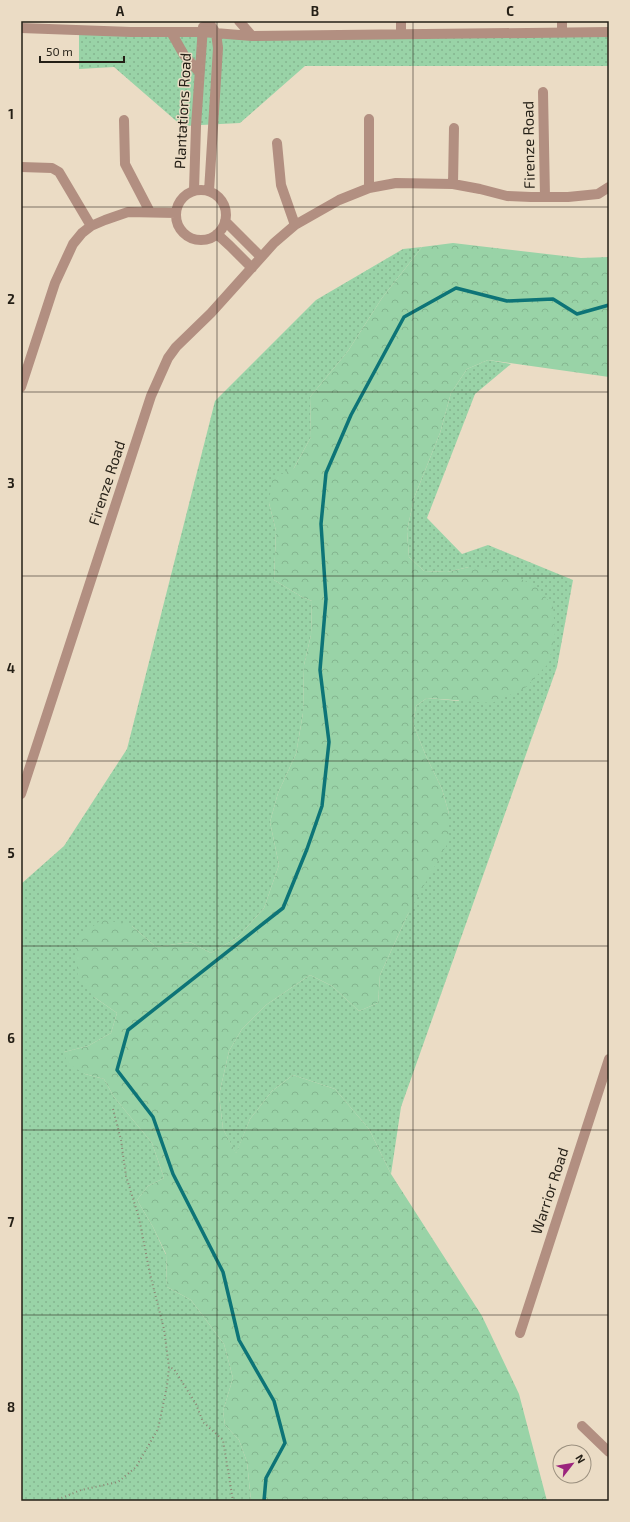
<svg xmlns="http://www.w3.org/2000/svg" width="630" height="1522" font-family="'Exo 2',sans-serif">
<defs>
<pattern id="grass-dots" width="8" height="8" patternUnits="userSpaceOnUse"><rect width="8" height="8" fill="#99d3a7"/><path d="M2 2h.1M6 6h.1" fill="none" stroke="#84b58f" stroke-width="1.8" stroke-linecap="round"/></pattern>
<pattern id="forest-crowns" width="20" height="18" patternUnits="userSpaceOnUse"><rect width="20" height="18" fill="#99d3a7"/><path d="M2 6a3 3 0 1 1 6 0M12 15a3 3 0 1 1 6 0" fill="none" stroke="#84b58f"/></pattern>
</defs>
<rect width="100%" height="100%" fill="#ebdcc5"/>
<!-- grass -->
<path fill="url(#grass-dots)" d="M 79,30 L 131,32 L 609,32 L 609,66 L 305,66 L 240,123 L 182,126 L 114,67 L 79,69 Z
M 422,247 L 382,298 L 348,351 L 310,397 L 311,437 L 294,468 L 269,503 L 276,531 L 274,580 L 302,597 L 312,601 L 311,635 L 304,665 L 303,713 L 296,754 L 278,793 L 270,822 L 279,865 L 264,908 L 238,937 L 211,953 L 190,942 L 156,947 L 132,926 L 94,997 L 117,1013 L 111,1033 L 88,1046 L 64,1052 L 85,1074 L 104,1079 L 114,1097 L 152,1143 L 164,1178 L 148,1186 L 137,1200 L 153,1227 L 166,1255 L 167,1287 L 191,1300 L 224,1344 L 233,1378 L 223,1411 L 225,1425 L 239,1440 L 247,1462 L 251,1501 L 21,1501 L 21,884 L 64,846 L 127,749 L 215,401 L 316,300 L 403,249 Z
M 488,360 L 511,364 L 475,394 L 427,518 L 462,554 L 488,545 L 573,580 L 557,667 L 401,1107 L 391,1174 L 369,1129 L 335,1089 L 293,1075 L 272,1091 L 250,1119 L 236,1154 L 223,1129 L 219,1095 L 229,1051 L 242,1029 L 266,1005 L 310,975 L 332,986 L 359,1011 L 378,1003 L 380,975 L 408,914 L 449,814 L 442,789 L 426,756 L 413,724 L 416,706 L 427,698 L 459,701 L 469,567 L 447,572 L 424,571 L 409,557 L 407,531 L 414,498 L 440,433 L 451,393 L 467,369 Z"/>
<!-- forest -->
<path fill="url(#forest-crowns)" d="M 453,243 L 581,258 L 609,257 L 609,377 L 488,360 L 467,369 L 451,393 L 440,433 L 414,498 L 407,531 L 409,557 L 424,571 L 447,572 L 469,567 L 491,569 L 510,573 L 538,588 L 553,606 L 555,633 L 549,663 L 525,688 L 492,703 L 427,698 L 416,706 L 413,724 L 426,756 L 442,789 L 449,814 L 449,841 L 408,914 L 380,975 L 378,1003 L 359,1011 L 332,986 L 310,975 L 266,1005 L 242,1029 L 229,1051 L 219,1095 L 223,1129 L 236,1153 L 250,1119 L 272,1091 L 293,1075 L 335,1089 L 369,1129 L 391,1174 L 482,1316 L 519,1394 L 547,1501 L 251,1501 L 247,1462 L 239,1440 L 225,1425 L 223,1411 L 233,1378 L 224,1344 L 191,1300 L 167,1287 L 166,1254 L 153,1227 L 137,1200 L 148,1186 L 164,1178 L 152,1143 L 114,1097 L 104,1079 L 85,1074 L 67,1063 L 64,1052 L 88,1046 L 111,1033 L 117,1013 L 94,997 L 78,979 L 75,941 L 102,919 L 132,926 L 156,947 L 190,942 L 211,953 L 238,937 L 264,908 L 279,865 L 270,822 L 278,793 L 296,754 L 303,713 L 304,665 L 311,635 L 312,601 L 302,597 L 274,580 L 276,531 L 269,503 L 272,478 L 294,468 L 311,437 L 310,397 L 348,351 L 382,298 L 422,247 Z"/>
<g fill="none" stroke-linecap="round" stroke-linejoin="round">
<!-- stream -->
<path stroke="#0d7477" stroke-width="3.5" d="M 264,1501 L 266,1478 L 285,1443 L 274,1401 L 239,1340 L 223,1272 L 173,1174 L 153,1117 L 117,1070 L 128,1030 L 283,908 L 307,849 L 322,806 L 329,742 L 320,670 L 326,599 L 321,524 L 326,473 L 351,415 L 404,317 L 456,288 L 507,301 L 553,299 L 577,314 L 609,305"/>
<!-- path -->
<path stroke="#8e8373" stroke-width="2" stroke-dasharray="1 3" stroke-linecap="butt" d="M 113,1109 L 121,1140 L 126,1176 L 139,1218 L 150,1274 L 164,1329 L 169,1367
M 54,1501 L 81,1490 L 118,1482 L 136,1467 L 158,1429 L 167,1386 L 169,1367 L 174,1369 L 196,1404 L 203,1422 L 223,1440 L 233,1501"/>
<!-- minor -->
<path stroke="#b28f81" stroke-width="10" d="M 208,21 L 216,33 L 218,48 L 209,191
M 239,21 L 252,36
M 401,21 L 401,34
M 21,28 L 131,32 L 202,32 L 252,36 L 609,32
M 171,32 L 184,55 L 199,72
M 562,33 L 562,21
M 543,92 L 545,197
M 124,120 L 125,164 L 150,212
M 277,143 L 281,185 L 295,225
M 21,167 L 52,168 L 59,172 L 91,226
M 453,184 L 454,128
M 369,188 L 369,119
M 194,190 L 196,126 L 203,27
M176 215a25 25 0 1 1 50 0a25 25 0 1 1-50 0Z
M 225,221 L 261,257
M 217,234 L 230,246 L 252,268
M 21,387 L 55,283 L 73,244 L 82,233 L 91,226 L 105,220 L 128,212 L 176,213
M 21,794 L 151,396 L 168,358 L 176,347 L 211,313 L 274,243 L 295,225 L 339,200 L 369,188 L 396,183 L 453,184 L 480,189 L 507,196 L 531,197 L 568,197 L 598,194 L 609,187
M 520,1333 L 609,1059
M 582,1426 L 609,1452"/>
</g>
<!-- grid -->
<path fill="none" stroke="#241f16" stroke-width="1" stroke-opacity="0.55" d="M 217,21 L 217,1501M 413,21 L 413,1501M 21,207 L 609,207M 21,392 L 609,392M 21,576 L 609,576M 21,761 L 609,761M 21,946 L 609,946M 21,1130 L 609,1130M 21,1315 L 609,1315"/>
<g text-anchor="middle" stroke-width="3" stroke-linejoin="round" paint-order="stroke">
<!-- street labels -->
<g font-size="15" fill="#241f16" stroke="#ebdcc5">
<text transform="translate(183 111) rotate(-87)" y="5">Plantations Road</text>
<text transform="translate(529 145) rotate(-91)" y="5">Firenze Road</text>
<text transform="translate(107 483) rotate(-72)" y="5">Firenze Road</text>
<text transform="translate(550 1191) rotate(-72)" y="5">Warrior Road</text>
</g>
</g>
<!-- border -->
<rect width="630" height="1522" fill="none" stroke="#ebdcc5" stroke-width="44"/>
<!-- north arrow -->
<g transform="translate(572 1464) rotate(59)"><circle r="19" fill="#ebdcc5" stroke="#9b907f"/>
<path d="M0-3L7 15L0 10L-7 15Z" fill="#9b247d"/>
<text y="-6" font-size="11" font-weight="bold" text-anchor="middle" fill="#241f16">N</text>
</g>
<!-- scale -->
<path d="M40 56v6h84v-6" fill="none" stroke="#241f16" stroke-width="2"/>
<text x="46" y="56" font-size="12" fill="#241f16" stroke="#ebdcc5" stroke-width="3" paint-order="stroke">50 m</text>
<rect x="22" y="22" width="586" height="1478" fill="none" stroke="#241f16" stroke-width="1.5"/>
<g font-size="13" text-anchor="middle" font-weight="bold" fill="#241f16">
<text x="120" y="16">A</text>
<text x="315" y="16">B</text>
<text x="510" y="16">C</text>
<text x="11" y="119">1</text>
<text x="11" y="304">2</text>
<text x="11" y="488">3</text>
<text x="11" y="673">4</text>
<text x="11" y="858">5</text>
<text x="11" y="1043">6</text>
<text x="11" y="1227">7</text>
<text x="11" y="1412">8</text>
</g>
</svg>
